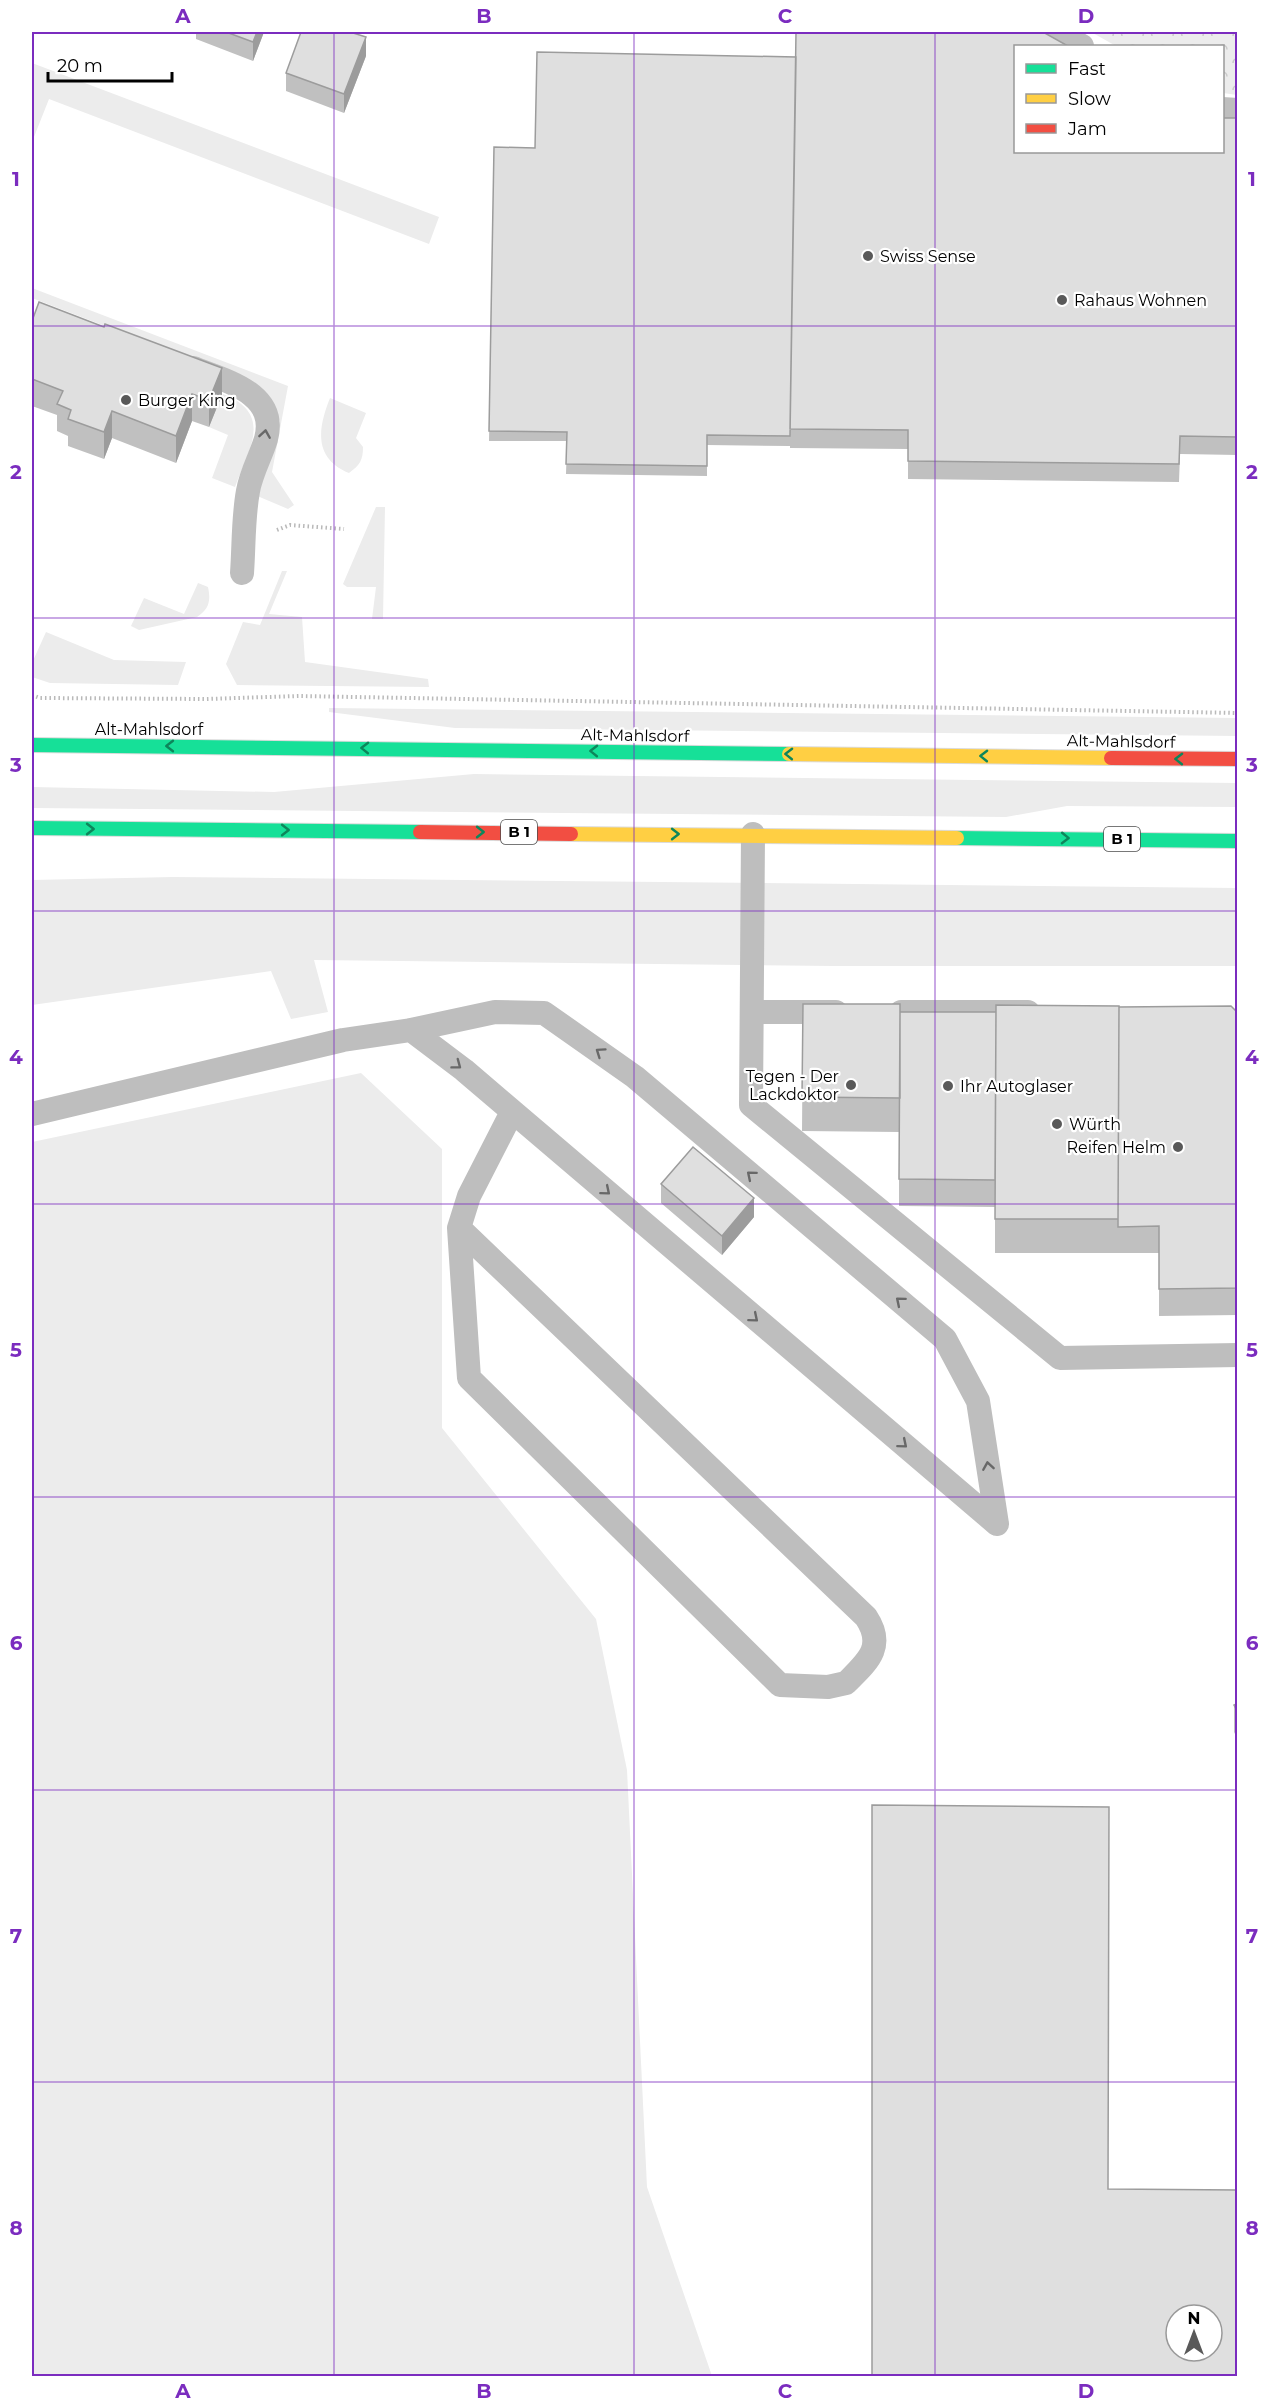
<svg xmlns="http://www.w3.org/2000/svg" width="1269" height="2408" font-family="Montserrat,sans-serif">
<defs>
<pattern id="forest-crowns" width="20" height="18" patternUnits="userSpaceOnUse" patternTransform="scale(1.5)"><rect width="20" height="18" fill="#ececec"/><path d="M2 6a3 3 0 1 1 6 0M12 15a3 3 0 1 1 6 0" fill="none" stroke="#c9c9c9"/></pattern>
</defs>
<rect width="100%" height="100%" fill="#fff"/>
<!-- green -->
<path fill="#ececec" d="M 32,63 L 439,217 L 429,244 L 49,99 L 32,142 Z
M 32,288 L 288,386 L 272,472 L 294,505 L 288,509 L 255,495 L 280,421 L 268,396 L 248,381 L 32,298 Z
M 223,394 C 274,414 249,449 235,487 L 212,478 L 228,435 L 209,427 Z
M 330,398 L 366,413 L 356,438 L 363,447 C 363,460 360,465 349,473 C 313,458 318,428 330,398 Z
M 376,507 L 385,507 L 383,619 L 372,619 L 376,587 L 347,587 L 343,584 Z
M 282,571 L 287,571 L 269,614 L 302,617 L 305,662 L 428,679 L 429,687 L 237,685 L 226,664 L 243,622 L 260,625 Z
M 198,583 L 208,587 C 211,601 209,609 197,617 L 139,630 L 131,626 L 144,598 L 184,614 Z
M 46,632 L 114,660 L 186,662 L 178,685 L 50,683 L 32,677 L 32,663 Z
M 329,708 L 1237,718 L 1238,736 L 455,728 L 329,712 Z
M 474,774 L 1237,783 L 1238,807 L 1067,806 L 1006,817 L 32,808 L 32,787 L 274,792 Z
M 173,877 L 1237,888 L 1237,966 L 834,966 L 314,960 L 328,1012 L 291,1019 L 271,971 L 32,1005 L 32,880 Z
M 361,1073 L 442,1149 L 442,1428 L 596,1619 L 627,1770 L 647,2187 L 712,2376 L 32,2376 L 32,1142 Z"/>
<!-- forest -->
<path fill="url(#forest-crowns)" d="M 1091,32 L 1237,32 L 1237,95 L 1223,93 L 1222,46 L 1116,46 Z"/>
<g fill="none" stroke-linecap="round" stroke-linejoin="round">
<defs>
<path id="fast" d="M 32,745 L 789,754
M 32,828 L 420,832
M 957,838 L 1238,841"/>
<path id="slow" d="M 789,754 L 1111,758
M 571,834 L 957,838"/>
<path id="jam" d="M 1111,758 L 1238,759
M 420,832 L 571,834"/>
</defs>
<!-- fast casing -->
<use href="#fast" stroke="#dbdbdb" stroke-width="16"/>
<!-- slow casing -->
<use href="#slow" stroke="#dbdbdb" stroke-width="16"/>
<!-- jam casing -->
<use href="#jam" stroke="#dbdbdb" stroke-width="16"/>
<!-- path -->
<path stroke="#b9b9b9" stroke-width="4" stroke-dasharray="1.5 3" stroke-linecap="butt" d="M 277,530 L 290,525 L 344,529
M 32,695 L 40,698 L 206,699 L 299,696 L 1238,713"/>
<!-- lane -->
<path stroke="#bebebe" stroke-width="24" d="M 1057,32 L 1082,46
M 1222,109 L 1238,110
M 193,368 C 226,381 278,393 266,439 C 261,456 251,473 248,491 C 243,518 244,546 242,573
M 753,834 L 751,1105 L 1060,1358 L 1238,1355
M 754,1012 L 836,1012
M 901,1012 L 1028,1012
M 411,1030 L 464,1070 L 997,1524
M 32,1114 L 343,1040 L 411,1030 L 495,1012 L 544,1013 L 635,1077 L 945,1339 L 978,1401 L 997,1524
M 459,1228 L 866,1617 C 886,1647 867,1662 846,1683 L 828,1687 L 780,1685 L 469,1378 L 459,1228 L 469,1196 L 512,1112"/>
<!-- fast -->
<use href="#fast" stroke="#16e098" stroke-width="14"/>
<!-- slow -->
<use href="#slow" stroke="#ffcf43" stroke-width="14"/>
<!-- jam -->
<use href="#jam" stroke="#f24e42" stroke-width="14"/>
</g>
<!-- wall -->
<path fill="#c0c0c0" d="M 196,32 L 264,32 L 253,61 L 196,39 Z
M 366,56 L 344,113 L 286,91 L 286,73 Z
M 796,57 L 1016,152 L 1238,118 L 1238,455 L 1180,454 L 1179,482 L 908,479 L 908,449 L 790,448 L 790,446 L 707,445 L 707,476 L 566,474 L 567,441 L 489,441 L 494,147 L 535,148 Z
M 32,321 L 222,395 L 209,427 L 192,421 L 176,463 L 112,438 L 104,459 L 68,446 L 68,436 L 57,431 L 57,415 L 32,406 Z
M 803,1004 L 900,1012 L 996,1012 L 1119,1007 L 1238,1013 L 1238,1315 L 1159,1316 L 1159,1253 L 995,1253 L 995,1207 L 899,1206 L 899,1132 L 802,1131 Z
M 661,1184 L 754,1217 L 722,1255 L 661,1203 Z
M 1238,1703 L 1238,1740 L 1234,1732 L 1234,1705 Z"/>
<!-- shaded-wall -->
<path fill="#9c9c9c" d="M 257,32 L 264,32 L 253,61 L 253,42 Z
M 366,37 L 366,56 L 344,113 L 344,94 Z
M 222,368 L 222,395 L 209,427 L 209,400 Z
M 192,394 L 192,421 L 176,463 L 176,436 Z
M 112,411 L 112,438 L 104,459 L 104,432 Z
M 754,1198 L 754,1217 L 722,1255 L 722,1236 Z"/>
<!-- building -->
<path fill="#dfdfdf" stroke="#9c9c9c" stroke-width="1.5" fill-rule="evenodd" d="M 226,32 L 257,32 L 253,42 Z
M 301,32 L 350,32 L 366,37 L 344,94 L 286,73 Z
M 796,32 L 1043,32 L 1068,46 L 1016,46 L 1016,152 L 1222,152 L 1222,118 L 1238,118 L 1238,437 L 1180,436 L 1179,464 L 908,461 L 908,430 L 790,429 Z
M 537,52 L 796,57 L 790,436 L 707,435 L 707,466 L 566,464 L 567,432 L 489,431 L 494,147 L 535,148 Z
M 39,302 L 104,327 L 105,324 L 222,368 L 209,400 L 192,394 L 176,436 L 112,411 L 104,432 L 68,419 L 71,410 L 57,404 L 63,391 L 32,379 L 32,321 Z
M 803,1004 L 900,1004 L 900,1098 L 802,1097 Z
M 996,1005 L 1119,1006 L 1118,1219 L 995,1219 Z
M 1231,1006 L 1238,1013 L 1238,1288 L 1159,1289 L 1159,1226 L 1118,1227 L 1119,1007 Z
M 900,1012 L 996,1012 L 995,1180 L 899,1179 Z
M 693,1147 L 754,1198 L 722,1236 L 661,1184 Z
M 1238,1703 L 1238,1713 L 1234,1705 Z
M 872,1805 L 1109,1807 L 1108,2189 L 1238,2190 L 1238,2376 L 872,2376 ZM 1176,2315 L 1212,2315 L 1212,2351 L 1176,2351 Z"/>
<!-- one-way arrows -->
<defs><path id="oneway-chevron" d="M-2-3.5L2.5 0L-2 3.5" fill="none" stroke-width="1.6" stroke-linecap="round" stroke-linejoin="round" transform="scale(1.5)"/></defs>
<g stroke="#686868">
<use href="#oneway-chevron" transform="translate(265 434) rotate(-81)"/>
<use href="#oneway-chevron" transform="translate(600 1052) rotate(-145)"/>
<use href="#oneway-chevron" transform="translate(457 1065) rotate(37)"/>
<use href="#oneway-chevron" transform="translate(751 1175) rotate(-140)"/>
<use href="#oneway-chevron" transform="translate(606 1191) rotate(40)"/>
<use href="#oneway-chevron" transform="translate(900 1301) rotate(-140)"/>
<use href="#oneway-chevron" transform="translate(754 1318) rotate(40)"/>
<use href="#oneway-chevron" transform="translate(903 1444) rotate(40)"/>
<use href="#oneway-chevron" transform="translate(988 1466) rotate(-99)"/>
</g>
<g stroke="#0d865b">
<use href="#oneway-chevron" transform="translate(170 746) rotate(-180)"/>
<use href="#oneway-chevron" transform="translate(365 748) rotate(-179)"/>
<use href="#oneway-chevron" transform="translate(594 751) rotate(-179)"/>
<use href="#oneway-chevron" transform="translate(789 754) rotate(-179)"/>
<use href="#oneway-chevron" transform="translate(984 756) rotate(-179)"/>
<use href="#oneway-chevron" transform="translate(1179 759) rotate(-179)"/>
<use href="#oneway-chevron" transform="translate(90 829)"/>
<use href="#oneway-chevron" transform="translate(285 830)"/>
<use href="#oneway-chevron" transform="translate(480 832)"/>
<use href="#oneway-chevron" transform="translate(675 834)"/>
<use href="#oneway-chevron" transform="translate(1065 838) rotate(1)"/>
</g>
<!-- grid -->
<path fill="none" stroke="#7b2cbf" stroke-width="1.5" stroke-opacity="0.55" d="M 334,32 L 334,2376M 634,32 L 634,2376M 935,32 L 935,2376M 32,326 L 1238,326M 32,618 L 1238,618M 32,911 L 1238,911M 32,1204 L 1238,1204M 32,1497 L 1238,1497M 32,1790 L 1238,1790M 32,2082 L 1238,2082"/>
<!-- markers -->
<g fill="#595959" stroke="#fff" stroke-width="2">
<circle cx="868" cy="256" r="6"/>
<circle cx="1062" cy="300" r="6"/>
<circle cx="126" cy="400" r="6"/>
<circle cx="851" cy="1085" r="6"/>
<circle cx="948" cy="1086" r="6"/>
<circle cx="1057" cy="1124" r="6"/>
<circle cx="1178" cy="1147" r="6"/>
</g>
<g text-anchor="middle" stroke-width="4.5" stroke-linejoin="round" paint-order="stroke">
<!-- shield labels -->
<g fill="#fff" stroke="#4c4c4c" stroke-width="1.5">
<rect x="501" y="820" width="36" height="24" rx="4.5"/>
<rect x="1104" y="827" width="36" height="24" rx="4.5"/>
</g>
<g font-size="15" font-weight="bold" fill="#000">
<text x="519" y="837">B 1</text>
<text x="1122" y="844">B 1</text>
</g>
<!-- poi labels -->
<g font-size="16" fill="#000" stroke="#fff" text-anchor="start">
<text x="880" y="262">Swiss Sense</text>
<text x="1074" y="306">Rahaus Wohnen</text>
<text x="138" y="406">Burger King</text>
<text x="839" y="1082" text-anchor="end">Tegen - Der<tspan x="839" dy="18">Lackdoktor</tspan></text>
<text x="960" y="1092">Ihr Autoglaser</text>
<text x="1069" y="1130">Würth</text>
<text x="1166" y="1153" text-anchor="end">Reifen Helm</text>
</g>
<!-- street labels -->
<g font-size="16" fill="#000" stroke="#fff">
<text x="149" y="735">Alt-Mahlsdorf</text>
<text transform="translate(635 735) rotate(1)" y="6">Alt-Mahlsdorf</text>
<text transform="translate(1121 741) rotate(1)" y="6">Alt-Mahlsdorf</text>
</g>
</g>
<!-- border -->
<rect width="1269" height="2408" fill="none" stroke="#ffffff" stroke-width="66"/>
<!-- legend -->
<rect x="1014" y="45" width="210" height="108" fill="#ffffff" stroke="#999999" stroke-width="1.5"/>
<rect x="1026" y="64" width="30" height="9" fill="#16e098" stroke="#999999" stroke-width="1.5"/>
<text x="1068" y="75" font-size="18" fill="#000000">Fast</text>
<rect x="1026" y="94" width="30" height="9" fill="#ffcf43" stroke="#999999" stroke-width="1.5"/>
<text x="1068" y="105" font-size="18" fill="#000000">Slow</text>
<rect x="1026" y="124" width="30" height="9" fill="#f24e42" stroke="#999999" stroke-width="1.5"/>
<text x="1068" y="135" font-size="18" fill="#000000">Jam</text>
<!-- north arrow -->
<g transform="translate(1194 2333)"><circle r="28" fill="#ffffff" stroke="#999999" stroke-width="1.5"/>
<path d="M0-4.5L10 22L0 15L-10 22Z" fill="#595959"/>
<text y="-9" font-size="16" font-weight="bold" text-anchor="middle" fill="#000000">N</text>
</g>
<!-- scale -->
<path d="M48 72v9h124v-9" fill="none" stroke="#000000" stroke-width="3"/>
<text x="57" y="72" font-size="18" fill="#000000" stroke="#ffffff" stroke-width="4.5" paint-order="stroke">20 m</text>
<rect x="33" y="33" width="1203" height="2342" fill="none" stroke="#7b2cbf" stroke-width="2"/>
<g font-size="20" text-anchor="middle" font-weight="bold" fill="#7b2cbf">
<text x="183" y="23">A</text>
<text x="484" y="23">B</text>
<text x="785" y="23">C</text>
<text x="1086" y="23">D</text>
<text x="16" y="186">1</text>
<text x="1252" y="186">1</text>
<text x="16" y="479">2</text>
<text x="1252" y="479">2</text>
<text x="16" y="772">3</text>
<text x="1252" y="772">3</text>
<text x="16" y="1064">4</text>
<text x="1252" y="1064">4</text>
<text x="16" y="1357">5</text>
<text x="1252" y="1357">5</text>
<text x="16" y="1650">6</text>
<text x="1252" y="1650">6</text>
<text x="16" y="1943">7</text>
<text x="1252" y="1943">7</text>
<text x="16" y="2235">8</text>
<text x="1252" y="2235">8</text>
<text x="183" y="2398">A</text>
<text x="484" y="2398">B</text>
<text x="785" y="2398">C</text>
<text x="1086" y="2398">D</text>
</g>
</svg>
